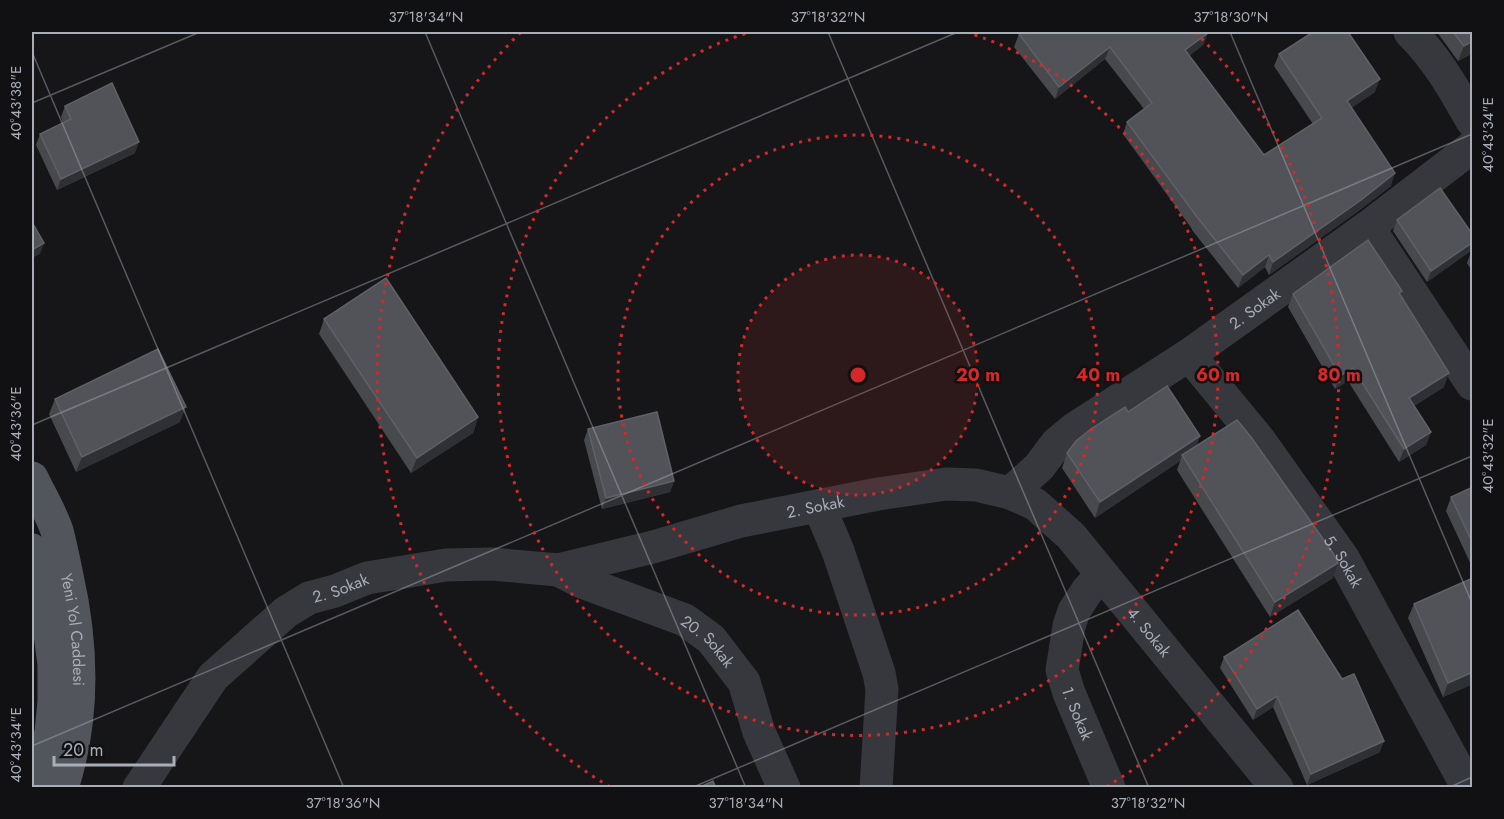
<svg xmlns="http://www.w3.org/2000/svg" width="1504" height="819" font-family="Jost,sans-serif">
<rect width="100%" height="100%" fill="#161618"/>
<g fill="none" stroke-linecap="round" stroke-linejoin="round">
<!-- minor -->
<g stroke="#37383d" stroke-width="33">
<path d="M 1410,32 C 1436,57 1454,89 1472,121"/>
<path d="M 1368,227 L 1472,384"/>
<path id="s1" d="M 1189,355 L 1260,441 L 1343,558 L 1468,788"/>
<path id="s2" d="M 1010,493 L 1039,467 L 1057,443 L 1074,429 L 1189,355 L 1368,227 L 1472,147"/>
<path d="M 819,506 L 838,551 L 879,673 L 882,689 L 876,788"/>
<path id="s3" d="M 558,570 L 582,582 L 685,620 L 711,639 L 744,682 L 759,732 L 784,788"/>
<path id="s4" d="M 1102,574 L 1087,591 L 1074,611 L 1069,626 L 1062,670 L 1069,693 L 1109,788"/>
<path id="s5" d="M 139,788 L 213,677 L 286,612 L 309,598 L 335,591 L 367,578 L 446,565 L 492,564 L 558,570 L 653,547 L 741,521 L 878,494 L 946,484 L 976,485 L 1010,493 L 1035,504 L 1071,536 L 1277,788"/>
</g>
<!-- major -->
<g stroke="#53555c" stroke-width="33">
<path id="s6" d="M 32,478 C 40,495 51,513 57,531 C 61,546 64,561 67,576 C 83,647 85,717 62,788"/>
<path d="M 32,550 L 44,589 L 54,664 L 54,701 L 51,733 L 34,788"/>
</g>
</g>
<!-- wall -->
<path fill="#47494d" d="M 1437,32 L 1473,32 L 1473,53 L 1458,61 Z
M 1208,33 L 1203,45 L 1189,56 L 1264,155 L 1313,124 L 1274,66 L 1279,54 L 1375,92 L 1351,108 L 1391,186 L 1357,212 L 1269,275 L 1265,267 L 1238,288 L 1192,230 L 1192,229 L 1123,134 L 1127,122 L 1144,109 L 1105,59 L 1055,99 L 1014,47 L 1019,34 Z
M 65,106 L 135,153 L 57,190 L 36,145 L 40,134 L 63,123 L 61,117 Z
M 1397,220 L 1473,235 L 1472,250 L 1427,282 L 1393,231 Z
M 1473,251 L 1473,273 L 1467,263 L 1471,252 Z
M 1402,291 L 1400,295 L 1444,387 L 1414,406 L 1431,432 L 1426,445 L 1399,462 L 1348,381 L 1335,389 L 1288,307 L 1293,294 Z
M 324,319 L 478,417 L 473,433 L 411,473 L 319,334 Z
M 55,399 L 180,422 L 76,472 L 49,414 Z
M 1128,412 L 1197,445 L 1333,578 L 1270,617 L 1177,470 L 1180,461 L 1095,518 L 1062,468 L 1067,453 Z
M 588,429 L 674,481 L 670,492 L 602,509 L 584,440 Z
M 1473,487 L 1473,569 L 1446,511 L 1451,497 Z
M 1473,578 L 1473,684 L 1443,697 L 1408,618 L 1414,604 Z
M 1224,657 L 1380,752 L 1307,785 L 1273,707 L 1253,720 L 1220,668 Z"/>
<!-- shaded-wall -->
<path fill="#2f3033" d="M 1208,33 L 1203,45 L 1180,63 L 1185,50 Z
M 1473,41 L 1473,53 L 1458,61 L 1464,46 Z
M 1110,47 L 1105,59 L 1055,99 L 1059,87 Z
M 1380,79 L 1375,92 L 1342,114 L 1347,101 Z
M 139,142 L 135,153 L 57,190 L 61,179 Z
M 1395,173 L 1391,186 L 1357,212 L 1269,275 L 1273,262 Z
M 1473,242 L 1472,250 L 1427,282 L 1431,271 Z
M 44,243 L 40,254 L 32,258 L 32,250 Z
M 1269,255 L 1265,267 L 1238,288 L 1243,275 Z
M 1353,368 L 1348,381 L 1335,389 L 1340,376 Z
M 1449,373 L 1444,387 L 1404,412 L 1409,398 Z
M 186,407 L 180,422 L 76,472 L 82,457 Z
M 478,417 L 473,433 L 411,473 L 417,458 Z
M 1431,432 L 1426,445 L 1399,462 L 1404,449 Z
M 1200,436 L 1195,451 L 1182,455 L 1180,461 L 1095,518 L 1100,502 Z
M 674,481 L 670,492 L 602,509 L 606,498 Z
M 1338,563 L 1333,578 L 1270,617 L 1275,602 Z
M 1473,672 L 1473,684 L 1443,697 L 1448,683 Z
M 1277,696 L 1273,707 L 1253,720 L 1257,709 Z
M 1384,741 L 1380,752 L 1307,785 L 1311,774 Z"/>
<!-- building -->
<path fill="#525359" stroke="#5f6168" stroke-width="1.5" d="M 1022,32 L 1207,32 L 1208,33 L 1185,50 L 1264,155 L 1322,118 L 1279,54 L 1313,32 L 1348,32 L 1380,79 L 1347,101 L 1395,173 L 1361,200 L 1273,262 L 1269,255 L 1243,275 L 1197,217 L 1127,122 L 1152,103 L 1110,47 L 1059,87 L 1019,34 Z
M 1453,32 L 1473,32 L 1473,41 L 1464,46 Z
M 112,83 L 139,142 L 61,179 L 40,134 L 71,119 L 65,106 Z
M 1440,188 L 1473,235 L 1473,242 L 1431,271 L 1397,220 Z
M 32,222 L 44,243 L 32,250 Z
M 1368,240 L 1402,291 L 1399,293 L 1449,373 L 1409,398 L 1431,432 L 1404,449 L 1353,368 L 1340,376 L 1293,294 Z
M 386,278 L 478,417 L 417,458 L 324,319 Z
M 158,349 L 186,407 L 82,457 L 55,399 Z
M 1167,386 L 1200,436 L 1100,502 L 1067,453 L 1076,441 L 1091,429 L 1125,407 L 1128,412 Z
M 657,412 L 674,481 L 606,498 L 588,429 Z
M 1237,420 L 1251,437 L 1333,553 L 1338,563 L 1275,602 L 1182,455 Z
M 1473,487 L 1473,544 L 1451,497 Z
M 1473,578 L 1473,672 L 1448,683 L 1414,604 Z
M 1298,610 L 1342,679 L 1354,674 L 1384,741 L 1311,774 L 1277,696 L 1257,709 L 1224,657 Z
M 713,781 L 716,788 L 698,788 Z"/>
<!-- ticks -->
<path fill="none" stroke="#a8adb8" stroke-width="1.5" stroke-opacity="0.45" d="M 425,32 L 746,788M 828,32 L 1149,788M 1230,32 L 1472,603M 32,52 L 344,788M 32,103 L 200,32M 32,425 L 958,32M 32,746 L 1472,134M 691,788 L 1472,456M 1448,788 L 1472,777"/>
<!-- distance rings -->
<circle cx="858" cy="375" r="120" fill="#d62828" fill-opacity=".12"/>
<g fill="none" stroke="#d62828" stroke-width="3" stroke-dasharray="3 6">
<circle cx="858" cy="375" r="120"/>
<circle cx="858" cy="375" r="240"/>
<path d="M966 32A360 360 0 1 1 750 32"/>
<path d="M610 787A481 481 0 0 1 521 32M1195 32A481 481 0 0 1 1106 787"/>
</g>
<g text-anchor="middle" stroke-width="5" stroke-linejoin="round" paint-order="stroke">
<!-- street labels -->
<g font-size="16" fill="#a8adb8" stroke="#111113">
<text dy="6" stroke="none"><textPath href="#s2" startOffset="308">2. Sokak</textPath></text>
<text dy="6" stroke="none"><textPath href="#s5" startOffset="777">2. Sokak</textPath></text>
<text dy="6" stroke="none"><textPath href="#s1" startOffset="258">5. Sokak</textPath></text>
<text dy="6" stroke="none"><textPath href="#s5" startOffset="291">2. Sokak</textPath></text>
<text dy="6" stroke="none"><textPath href="#s6" startOffset="159">Yeni Yol Caddesi</textPath></text>
<text dy="6" stroke="none"><textPath href="#s5" startOffset="1174">4. Sokak</textPath></text>
<text dy="6" stroke="none"><textPath href="#s3" startOffset="168">20. Sokak</textPath></text>
<text dy="6" stroke="none"><textPath href="#s4" startOffset="153">1. Sokak</textPath></text>
</g>
</g>
<circle cx="858" cy="375" r="9" fill="#d62828" stroke="#111113" stroke-width="3"/>
<g font-size="18" text-anchor="middle" font-weight="bold" fill="#d62828" stroke="#111113" stroke-width="5" stroke-linejoin="round" paint-order="stroke">
<text x="978" y="381">20 m</text>
<text x="1098" y="381">40 m</text>
<text x="1218" y="381">60 m</text>
<text x="1339" y="381">80 m</text>
</g>
<!-- border -->
<rect width="1504" height="819" fill="none" stroke="#111113" stroke-width="66"/>
<!-- scale -->
<path d="M54 756v9h120v-9" fill="none" stroke="#a8adb8" stroke-width="3"/>
<text x="63" y="756" font-size="18" fill="#a8adb8" stroke="#111113" stroke-width="4.5" paint-order="stroke">20 m</text>
<rect x="33" y="33" width="1438" height="753" fill="none" stroke="#a8adb8" stroke-width="2"/>
<g font-size="15" text-anchor="middle" fill="#a8adb8">
<text x="426" y="22">37°18'34"N</text>
<text x="828" y="22">37°18'32"N</text>
<text x="1231" y="22">37°18'30"N</text>
<text transform="translate(16 103) rotate(-90)" y="5">40°43'38"E</text>
<text transform="translate(1488 135) rotate(-90)" y="5">40°43'34"E</text>
<text transform="translate(16 424) rotate(-90)" y="5">40°43'36"E</text>
<text transform="translate(1488 456) rotate(-90)" y="5">40°43'32"E</text>
<text transform="translate(16 745) rotate(-90)" y="5">40°43'34"E</text>
<text x="343" y="808">37°18'36"N</text>
<text x="746" y="808">37°18'34"N</text>
<text x="1148" y="808">37°18'32"N</text>
</g>
</svg>
